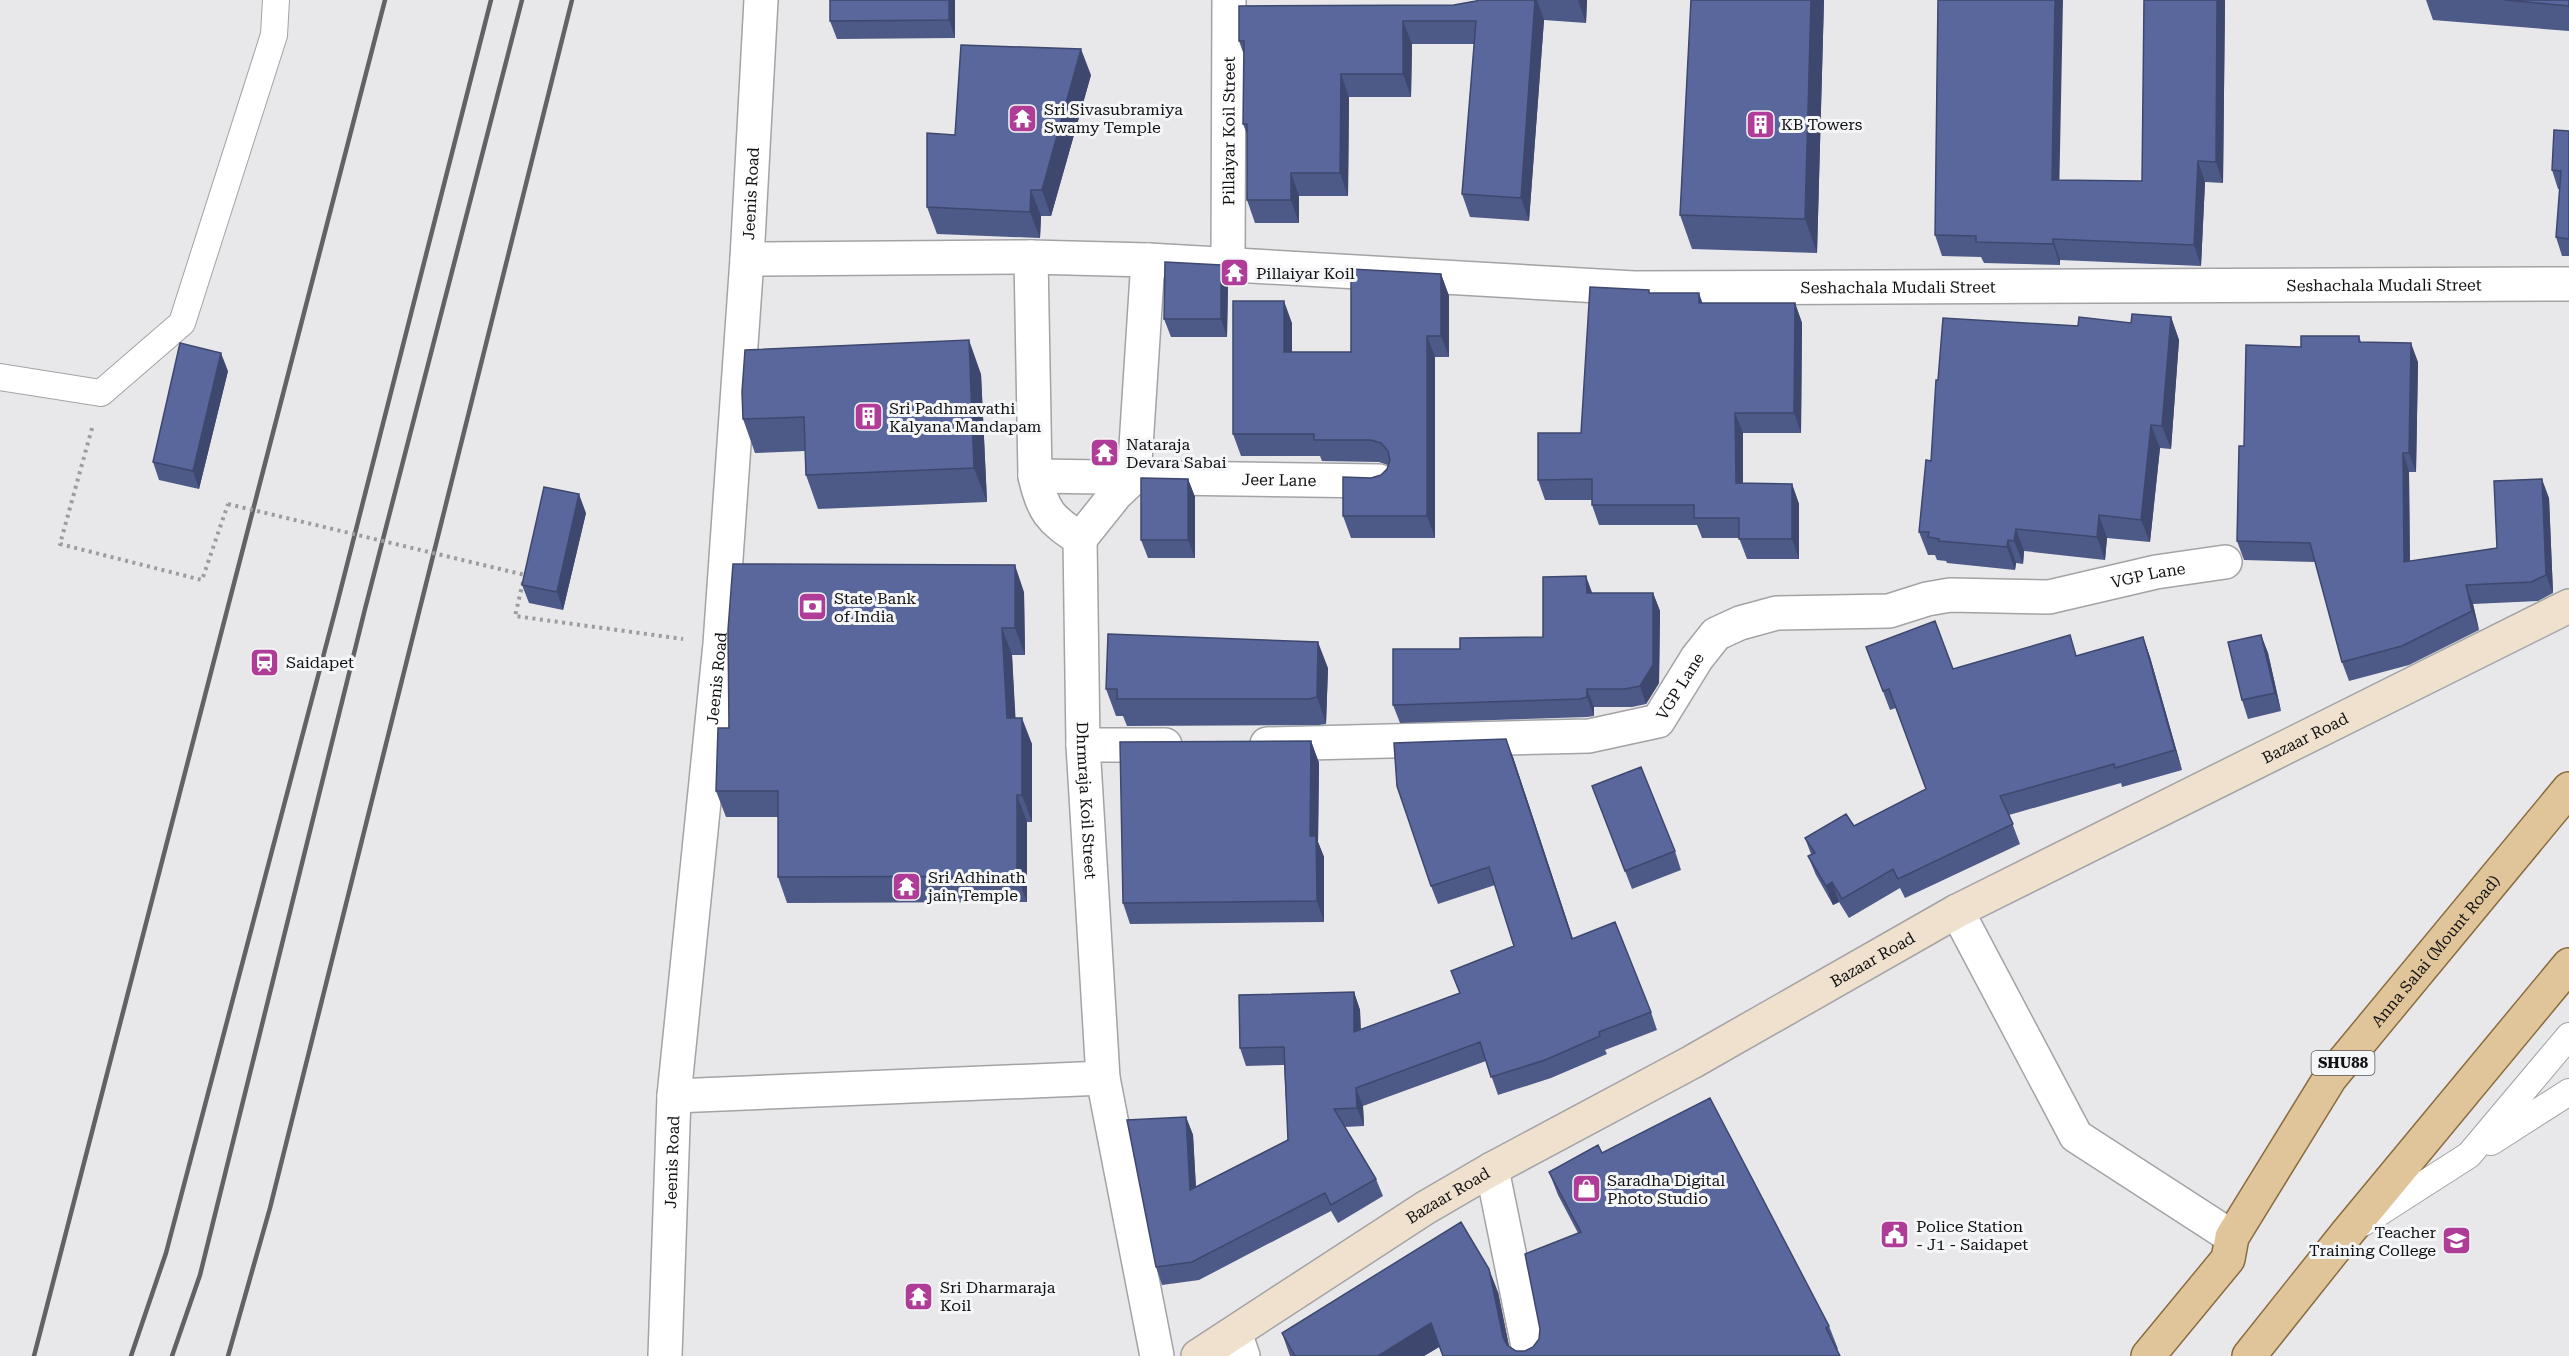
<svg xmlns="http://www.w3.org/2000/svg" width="2569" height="1356" font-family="'Roboto Serif',serif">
<rect width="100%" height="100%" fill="#e8e8eb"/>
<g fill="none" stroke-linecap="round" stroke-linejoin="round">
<defs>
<path id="lane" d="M 0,377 L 101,393 L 182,323 L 274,35 L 276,0
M 2491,1142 L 2569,1092
M 2363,1223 L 2469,1155 L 2569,1036"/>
<g id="street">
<path id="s1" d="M 1031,257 L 1035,476 C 1043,512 1050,519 1080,539 L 1083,745 L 1103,1078 L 1157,1356"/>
<path id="s2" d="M 747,259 L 1031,257 L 1148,260 L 1634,288 L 2569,284"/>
<path id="s3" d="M 1228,263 L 1229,0"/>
<path id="s4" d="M 1035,476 L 1379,481"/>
<path d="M 1080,539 L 1116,494 L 1134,477 L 1148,260"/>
<path id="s5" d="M 1267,744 L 1589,736 L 1658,721 L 1697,658 L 1716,634 L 1740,623 L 1777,613 L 1889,611 L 1927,599 L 1950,595 L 2049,597 L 2156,572 L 2225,562"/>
<path d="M 1083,745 L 1165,745"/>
<path d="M 1957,911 L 2076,1136 L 2232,1237"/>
<path d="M 674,1096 L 1103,1078"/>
<path d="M 1492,1169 L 1530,1356"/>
<path d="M 1235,1333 L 1243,1356"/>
<path id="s6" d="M 665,1356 L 674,1096 L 720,644 L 747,259 L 761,0"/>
</g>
<g id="secondary">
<path id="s7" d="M 1198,1356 L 1425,1208 L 1492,1169 L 1692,1062 L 1957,911 L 2569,606"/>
</g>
<g id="primary">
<path id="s8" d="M 2148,1356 L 2228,1259 L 2232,1237 L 2330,1078 L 2569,789"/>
<path d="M 2249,1356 L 2347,1233 L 2569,965"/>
</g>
</defs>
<!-- lane casing -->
<use href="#lane" stroke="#a3a3a6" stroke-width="28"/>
<!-- street casing -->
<use href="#street" stroke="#a3a3a6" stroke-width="36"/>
<!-- secondary casing -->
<use href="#secondary" stroke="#a3a3a6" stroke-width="36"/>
<!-- primary casing -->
<use href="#primary" stroke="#8a6c3f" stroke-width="36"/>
<!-- path -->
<path stroke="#9c9c9e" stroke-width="4" stroke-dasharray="3 4.5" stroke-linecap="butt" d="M 92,428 L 60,544 L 202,580 L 228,504
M 523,582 L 515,616 L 683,639"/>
<!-- lane -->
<use href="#lane" stroke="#fff" stroke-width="26"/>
<!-- street -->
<use href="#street" stroke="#fff" stroke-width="33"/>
<!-- secondary -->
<use href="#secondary" stroke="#efe1cd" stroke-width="33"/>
<!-- primary -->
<use href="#primary" stroke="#e0c49a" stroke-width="33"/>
<!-- rail -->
<path stroke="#626264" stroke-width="4.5" d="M 34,1356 L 385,0
M 131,1356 L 166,1253 L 337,604 L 491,0
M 172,1356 L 200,1275 L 365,609 L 522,0
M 228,1356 L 270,1208 L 572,0"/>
<!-- path-bridge -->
<path stroke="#9c9c9e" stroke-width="4" stroke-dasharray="3 4.5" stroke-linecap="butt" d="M 228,504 L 525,575"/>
</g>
<!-- wall -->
<path fill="#4d5987" d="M 830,0 L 955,0 L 955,38 L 837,39 L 830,21 Z
M 1478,0 L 1587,0 L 1586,23 L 1544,20 L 1529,221 L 1470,217 L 1462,194 L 1474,44 L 1412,44 L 1411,97 L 1349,97 L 1348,196 L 1299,196 L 1299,223 L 1255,223 L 1247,200 L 1247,134 L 1243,124 L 1244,55 L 1239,41 L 1476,1 Z
M 1691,0 L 1824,0 L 1817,253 L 1692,249 L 1680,215 Z
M 2225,0 L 2223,183 L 2205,182 L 2201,266 L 2060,260 L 2060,265 L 1984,263 L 1981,257 L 1942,256 L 1935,235 L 2059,180 L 2142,181 Z
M 2426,0 L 2569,0 L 2569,31 L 2433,20 Z
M 1091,75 L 1051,216 L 1041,216 L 1040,238 L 937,234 L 927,207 L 955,135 Z
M 2569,131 L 2569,256 L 2562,256 L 2556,237 L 2560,189 L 2558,189 L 2552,170 Z
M 1441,274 L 1449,296 L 1449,357 L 1435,357 L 1435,538 L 1351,538 L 1343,516 L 1371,478 L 1381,475 L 1387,469 L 1388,465 L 1379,462 L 1322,461 L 1320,456 L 1241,456 L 1233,434 L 1292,323 L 1292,352 L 1351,352 Z
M 1228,283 L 1227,337 L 1171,337 L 1164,319 Z
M 1650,293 L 1702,303 L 1795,303 L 1802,323 L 1801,433 L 1743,433 L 1743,483 L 1792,484 L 1799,504 L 1799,559 L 1747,559 L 1739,538 L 1702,538 L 1697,525 L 1599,525 L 1592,505 L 1592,500 L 1545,500 L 1538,480 L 1581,433 Z
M 2171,317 L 2179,340 L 2171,449 L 2160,448 L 2150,542 L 2107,538 L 2105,560 L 2024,551 L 2023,564 L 2016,563 L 2015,570 L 1947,563 L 1946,561 L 1937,560 L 1935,555 L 1928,555 L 1919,532 L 1931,461 L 1938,380 L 2078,326 L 2131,323 Z
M 2359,336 L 2361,342 L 2418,362 L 2416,472 L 2409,472 L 2410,561 L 2497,548 L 2549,498 L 2553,593 L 2538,601 L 2473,604 L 2479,630 L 2409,665 L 2349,681 L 2342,662 L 2315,562 L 2244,560 L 2237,541 L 2244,446 L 2301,347 Z
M 228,371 L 199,489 L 159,480 L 153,462 Z
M 981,374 L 987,502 L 818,509 L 806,475 L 805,451 L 755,453 L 743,419 Z
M 1188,479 L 1195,497 L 1195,558 L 1148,558 L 1141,540 Z
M 586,513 L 563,610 L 529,603 L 522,585 Z
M 1024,592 L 1025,655 L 1012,655 L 1015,718 L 1032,744 L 1032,822 L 1027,822 L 1027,902 L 787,903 L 778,877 L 778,817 L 726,817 L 716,791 L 729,728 Z
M 1592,593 L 1653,593 L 1660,611 L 1659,683 L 1646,704 L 1632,707 L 1594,707 L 1594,716 L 1587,717 L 1400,723 L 1393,705 L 1460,649 L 1543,637 Z
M 2261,635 L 2268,653 L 2281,711 L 2248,719 L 2242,700 Z
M 2143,637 L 2150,657 L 2182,770 L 2122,787 L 2121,783 L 2009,815 L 2020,844 L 1905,898 L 1900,888 L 1849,918 L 1839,902 L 1833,905 L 1816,875 L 1808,856 L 1811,854 L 1805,838 L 1854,826 L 1926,789 L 1896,708 L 1890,710 L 1866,647 L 1953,669 L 2077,656 Z
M 1328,668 L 1326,724 L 1319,725 L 1127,726 L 1123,716 L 1116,716 L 1106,689 Z
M 1311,741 L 1319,763 L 1318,842 L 1324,857 L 1324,922 L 1130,924 L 1123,903 Z
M 1513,757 L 1573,939 L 1651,1012 L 1657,1030 L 1605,1050 L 1607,1054 L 1551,1078 L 1498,1095 L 1486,1061 L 1363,1106 L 1364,1126 L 1345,1127 L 1376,1179 L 1383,1196 L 1338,1223 L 1331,1211 L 1199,1280 L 1162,1285 L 1156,1267 L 1186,1117 L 1193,1135 L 1196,1187 L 1288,1140 L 1284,1065 L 1246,1066 L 1240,1048 L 1354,992 L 1360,1010 L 1361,1030 L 1459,993 L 1514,946 L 1495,885 L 1438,904 L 1431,886 Z
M 1592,786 L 1675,851 L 1681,870 L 1632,889 Z
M 1602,1153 L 1829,1326 L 1838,1349 L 1443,1356 L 1439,1347 L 1424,1356 L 1290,1356 L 1282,1333 L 1498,1292 L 1509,1346 L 1516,1351 L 1525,1351 L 1533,1347 L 1539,1339 L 1578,1233 L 1558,1195 L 1549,1172 Z"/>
<!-- shaded-wall -->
<path fill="#3e486e" d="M 949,0 L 955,0 L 955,38 L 949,20 Z
M 1535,0 L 1537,0 L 1544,20 L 1529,221 L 1521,198 Z
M 1578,0 L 1587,0 L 1586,23 Z
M 1811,0 L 1824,0 L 1817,253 L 1805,219 Z
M 2055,0 L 2063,0 L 2059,201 L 2052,180 Z
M 2217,0 L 2225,0 L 2223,183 L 2216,162 Z
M 1403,21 L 1412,44 L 1411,97 L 1403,74 Z
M 1081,49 L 1091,75 L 1051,216 L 1042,190 Z
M 1341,74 L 1349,97 L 1348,196 L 1340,173 Z
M 2198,161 L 2205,182 L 2201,266 L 2194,245 Z
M 1291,173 L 1299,196 L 1299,223 L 1291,200 Z
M 1031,190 L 1041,216 L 1040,238 L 1030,212 Z
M 2053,239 L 2060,260 L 2060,265 L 2053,244 Z
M 1221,265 L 1228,283 L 1227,337 L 1221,319 Z
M 1441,274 L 1449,296 L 1449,357 L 1441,336 Z
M 1699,293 L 1706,313 L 1699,303 Z
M 1284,301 L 1292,323 L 1292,374 L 1284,352 Z
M 1795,303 L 1802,323 L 1801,433 L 1794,413 Z
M 2171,317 L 2179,340 L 2171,449 L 2162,426 Z
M 1427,336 L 1435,357 L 1435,538 L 1427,516 Z
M 969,340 L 981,374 L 987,502 L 974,468 Z
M 2411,343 L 2418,362 L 2416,472 L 2409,453 Z
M 221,353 L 228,371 L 199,489 L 193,471 Z
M 1735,413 L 1743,433 L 1743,503 L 1736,483 Z
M 2151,425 L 2160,448 L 2150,542 L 2141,520 Z
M 2403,453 L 2409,472 L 2410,581 L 2404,562 Z
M 1188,479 L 1195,497 L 1195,558 L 1188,540 Z
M 2542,479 L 2549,498 L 2553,593 L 2546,575 Z
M 1792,484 L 1799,504 L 1799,559 L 1792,539 Z
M 579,494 L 586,513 L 563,610 L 557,592 Z
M 2099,515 L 2107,538 L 2105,560 L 2097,537 Z
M 2016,529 L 2024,551 L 2023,564 L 2014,541 Z
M 2008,540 L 2016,563 L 2015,570 L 2007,547 Z
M 1015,565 L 1024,592 L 1025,655 L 1015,628 Z
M 1586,576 L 1593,595 L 1587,593 Z
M 2466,585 L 2473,604 L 2479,630 L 2472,611 Z
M 1653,593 L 1660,611 L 1659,683 L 1646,704 L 1640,686 Z
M 1002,628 L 1012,655 L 1017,744 L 1007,718 Z
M 2261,635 L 2268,653 L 2281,711 L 2275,693 Z
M 2143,637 L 2150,657 L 2182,770 L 2175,750 Z
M 1318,642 L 1328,668 L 1326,724 L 1317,697 Z
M 1587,689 L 1594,707 L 1594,716 L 1587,697 Z
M 1022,718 L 1032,744 L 1032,822 L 1022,795 Z
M 1506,739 L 1513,757 L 1579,957 L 1572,939 Z
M 1311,741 L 1319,763 L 1318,842 L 1324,857 L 1324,922 L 1317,901 L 1310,836 Z
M 1017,795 L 1027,822 L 1027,902 L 1017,876 Z
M 1832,882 L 1839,902 L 1833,905 L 1826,886 Z
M 1354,992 L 1360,1010 L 1361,1050 L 1354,1032 Z
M 1356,1088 L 1363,1106 L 1364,1126 L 1357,1108 Z
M 1186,1117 L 1193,1135 L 1197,1208 L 1190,1190 Z
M 1489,1269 L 1498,1292 L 1511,1356 L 1503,1337 Z
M 1431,1323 L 1439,1347 L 1424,1356 L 1378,1356 Z"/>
<!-- building -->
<path fill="#59679d" stroke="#3e486e" stroke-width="1.5" d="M 830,0 L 949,0 L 949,20 L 830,21 Z
M 1478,0 L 1535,0 L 1521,198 L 1462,194 L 1476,21 L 1403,21 L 1403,74 L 1341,74 L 1340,173 L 1291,173 L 1291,200 L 1247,200 L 1247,124 L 1243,124 L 1244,41 L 1239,41 L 1239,6 L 1454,5 L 1476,1 Z
M 1691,0 L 1811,0 L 1805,219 L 1680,215 Z
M 1938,0 L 2055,0 L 2052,180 L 2142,181 L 2144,0 L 2217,0 L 2216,162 L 2198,161 L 2194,245 L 2053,239 L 2053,244 L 1976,242 L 1976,236 L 1935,235 Z
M 2505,0 L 2569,0 L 2569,6 Z
M 961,45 L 1081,49 L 1042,190 L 1031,190 L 1030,212 L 927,207 L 927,133 L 955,135 Z
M 2554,130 L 2569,131 L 2569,239 L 2556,237 L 2561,171 L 2552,170 Z
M 1165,262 L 1221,265 L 1221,319 L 1164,319 Z
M 1351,269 L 1441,274 L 1441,336 L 1427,336 L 1427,516 L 1343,516 L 1343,477 L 1371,478 L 1381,475 L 1387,469 L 1390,460 L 1388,451 L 1381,443 L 1371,440 L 1314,440 L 1314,434 L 1233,434 L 1233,301 L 1284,301 L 1284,352 L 1351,352 Z
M 1590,287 L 1649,290 L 1649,293 L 1699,293 L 1699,303 L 1795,303 L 1794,413 L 1735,413 L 1736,483 L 1792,484 L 1792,539 L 1739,539 L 1739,518 L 1694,518 L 1694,505 L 1592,505 L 1592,479 L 1538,480 L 1538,433 L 1581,433 Z
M 2132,314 L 2171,317 L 2162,426 L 2151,425 L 2141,520 L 2099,515 L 2097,537 L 2016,529 L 2014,541 L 2008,540 L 2007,547 L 1939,541 L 1939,539 L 1928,537 L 1929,532 L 1919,532 L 1926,460 L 1931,461 L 1936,380 L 1938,380 L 1943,318 L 2078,326 L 2079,317 L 2131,323 Z
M 2301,336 L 2359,336 L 2359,342 L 2411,343 L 2409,453 L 2403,453 L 2404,562 L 2497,548 L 2494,481 L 2542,479 L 2546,575 L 2531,582 L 2466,585 L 2472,611 L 2402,646 L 2342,662 L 2310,543 L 2237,541 L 2239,446 L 2244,446 L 2246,345 L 2301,347 Z
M 969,340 L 974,468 L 806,475 L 804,417 L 743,419 L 742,392 L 745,350 Z
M 180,343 L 221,353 L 193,471 L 153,462 Z
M 1141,478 L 1188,479 L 1188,540 L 1141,540 Z
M 544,487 L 579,494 L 557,592 L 522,585 Z
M 733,564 L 1015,565 L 1015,628 L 1002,628 L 1007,718 L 1022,718 L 1022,795 L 1017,795 L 1017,876 L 778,877 L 778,791 L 716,791 L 718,728 L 729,728 L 728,630 Z
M 1586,576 L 1587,593 L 1653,593 L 1653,665 L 1640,686 L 1625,689 L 1587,689 L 1587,697 L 1580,699 L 1393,705 L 1393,649 L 1460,649 L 1460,638 L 1543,637 L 1543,577 Z
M 1935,621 L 1953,669 L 2070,635 L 2076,656 L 2143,637 L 2175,750 L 2115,768 L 2114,764 L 2000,796 L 2013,824 L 1898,879 L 1893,869 L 1842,899 L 1832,882 L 1826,886 L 1808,856 L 1815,853 L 1805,838 L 1846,814 L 1854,826 L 1926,789 L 1889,689 L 1883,691 L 1866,647 Z
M 1108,634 L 1318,642 L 1317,697 L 1309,699 L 1117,699 L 1117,689 L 1106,689 Z
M 2261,635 L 2275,693 L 2242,700 L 2228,642 Z
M 1506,739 L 1572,939 L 1615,922 L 1651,1012 L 1599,1032 L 1600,1036 L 1545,1060 L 1491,1077 L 1480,1042 L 1356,1088 L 1357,1108 L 1334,1109 L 1376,1179 L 1331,1205 L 1325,1193 L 1192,1262 L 1156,1267 L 1127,1120 L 1186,1117 L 1190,1190 L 1288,1140 L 1284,1047 L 1240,1048 L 1239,995 L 1354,992 L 1354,1032 L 1460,993 L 1451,971 L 1514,946 L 1489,867 L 1431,886 L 1397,786 L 1394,743 Z
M 1311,741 L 1310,836 L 1316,836 L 1317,901 L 1123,903 L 1120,742 Z
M 1641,767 L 1675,851 L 1625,871 L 1592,786 Z
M 1710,1098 L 1829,1326 L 1826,1328 L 1840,1356 L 1443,1356 L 1431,1323 L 1378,1356 L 1295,1356 L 1282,1333 L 1461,1222 L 1489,1269 L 1503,1337 L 1507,1345 L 1516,1351 L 1525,1351 L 1533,1347 L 1539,1339 L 1540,1329 L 1525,1254 L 1581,1232 L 1549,1172 L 1598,1145 L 1602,1153 Z"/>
<!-- icons -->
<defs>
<symbol id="temple-square" viewBox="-11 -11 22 22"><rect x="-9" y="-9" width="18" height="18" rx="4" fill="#af3d97" stroke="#f5f6f8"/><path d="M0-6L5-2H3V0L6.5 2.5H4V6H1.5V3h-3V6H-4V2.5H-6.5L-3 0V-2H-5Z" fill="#fff"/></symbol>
<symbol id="building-square" viewBox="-11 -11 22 22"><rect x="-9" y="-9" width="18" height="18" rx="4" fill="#af3d97" stroke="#f5f6f8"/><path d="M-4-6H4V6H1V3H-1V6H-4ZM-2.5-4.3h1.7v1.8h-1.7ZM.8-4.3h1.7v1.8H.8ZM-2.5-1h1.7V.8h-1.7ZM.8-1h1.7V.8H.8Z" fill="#fff"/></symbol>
<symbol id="bank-square" viewBox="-11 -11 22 22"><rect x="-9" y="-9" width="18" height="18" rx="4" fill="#af3d97" stroke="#f5f6f8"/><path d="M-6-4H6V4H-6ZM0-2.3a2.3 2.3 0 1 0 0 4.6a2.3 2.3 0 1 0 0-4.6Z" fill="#fff"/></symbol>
<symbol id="station-square" viewBox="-11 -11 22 22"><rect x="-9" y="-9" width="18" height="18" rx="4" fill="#af3d97" stroke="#f5f6f8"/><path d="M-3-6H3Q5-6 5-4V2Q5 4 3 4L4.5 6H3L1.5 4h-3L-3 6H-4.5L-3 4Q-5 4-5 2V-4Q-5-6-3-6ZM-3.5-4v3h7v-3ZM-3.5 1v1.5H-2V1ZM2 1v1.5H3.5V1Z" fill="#fff"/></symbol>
<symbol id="shop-square" viewBox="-11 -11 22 22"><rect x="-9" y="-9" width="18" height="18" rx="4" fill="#af3d97" stroke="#f5f6f8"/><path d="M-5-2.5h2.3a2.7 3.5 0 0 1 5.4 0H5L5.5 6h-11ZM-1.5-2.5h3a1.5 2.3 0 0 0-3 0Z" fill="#fff"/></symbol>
<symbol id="civic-square" viewBox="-11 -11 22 22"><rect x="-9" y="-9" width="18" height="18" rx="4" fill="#af3d97" stroke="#f5f6f8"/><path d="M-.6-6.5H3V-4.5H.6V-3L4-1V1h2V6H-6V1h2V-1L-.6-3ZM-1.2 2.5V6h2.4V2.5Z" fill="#fff"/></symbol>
<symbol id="university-square" viewBox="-11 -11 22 22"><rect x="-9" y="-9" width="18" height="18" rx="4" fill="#af3d97" stroke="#f5f6f8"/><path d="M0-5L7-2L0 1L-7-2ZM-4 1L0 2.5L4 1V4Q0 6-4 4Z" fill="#fff"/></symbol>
</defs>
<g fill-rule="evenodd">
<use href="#temple-square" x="1006" y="102" width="33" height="33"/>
<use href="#building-square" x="1744" y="108" width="33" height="33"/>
<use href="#temple-square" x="1218" y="256" width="33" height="33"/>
<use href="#building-square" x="852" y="400" width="33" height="33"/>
<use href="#temple-square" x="1088" y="436" width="33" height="33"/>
<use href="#bank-square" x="796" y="590" width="33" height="33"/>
<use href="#station-square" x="248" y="646" width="33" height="33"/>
<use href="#temple-square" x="890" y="870" width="33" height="33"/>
<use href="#shop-square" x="1570" y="1172" width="33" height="33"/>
<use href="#civic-square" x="1878" y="1218" width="33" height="33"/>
<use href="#university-square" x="2440" y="1224" width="33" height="33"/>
<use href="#temple-square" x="902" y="1280" width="33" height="33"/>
</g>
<g text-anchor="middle" stroke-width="6" stroke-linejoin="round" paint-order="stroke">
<!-- shield labels -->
<rect fill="#f5f6f8" stroke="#565658" stroke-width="1.5" x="2311.5" y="1051" width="63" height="24" rx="4.5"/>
<g font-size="15" font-weight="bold" fill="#121213">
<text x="2343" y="1068">SHU88</text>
</g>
<!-- poi labels -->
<g font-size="16" fill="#121213" stroke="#f5f6f8" text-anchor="start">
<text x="1044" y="115">Sri Sivasubramiya<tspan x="1044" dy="18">Swamy Temple</tspan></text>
<text x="1781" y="130">KB Towers</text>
<text x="1256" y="279">Pillaiyar Koil</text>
<text x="889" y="414">Sri Padhmavathi<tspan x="889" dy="18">Kalyana Mandapam</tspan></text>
<text x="1126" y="450">Nataraja<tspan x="1126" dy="18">Devara Sabai</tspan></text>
<text x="834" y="604">State Bank<tspan x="834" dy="18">of India</tspan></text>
<text x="286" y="668">Saidapet</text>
<text x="928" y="883">Sri Adhinath<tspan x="928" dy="18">jain Temple</tspan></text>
<text x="1607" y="1186">Saradha Digital<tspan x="1607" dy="18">Photo Studio</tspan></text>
<text x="1916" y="1232">Police Station<tspan x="1916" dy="18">- J1 - Saidapet</tspan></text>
<text x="2436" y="1238" text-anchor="end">Teacher<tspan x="2436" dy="18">Training College</tspan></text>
<text x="940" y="1293">Sri Dharmaraja<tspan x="940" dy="18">Koil</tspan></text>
</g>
<!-- street labels -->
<g font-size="16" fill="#121213" stroke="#f5f6f8">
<text dy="6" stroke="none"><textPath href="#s3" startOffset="132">Pillaiyar Koil Street</textPath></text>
<text dy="6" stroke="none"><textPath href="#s6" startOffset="1166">Jeenis Road</textPath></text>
<text dy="6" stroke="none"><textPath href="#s2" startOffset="1638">Seshachala Mudali Street</textPath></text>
<text dy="6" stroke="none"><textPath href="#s2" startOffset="1152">Seshachala Mudali Street</textPath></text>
<text dy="6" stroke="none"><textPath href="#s4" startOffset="244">Jeer Lane</textPath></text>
<text dy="6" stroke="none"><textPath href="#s5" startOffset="938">VGP Lane</textPath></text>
<text dy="6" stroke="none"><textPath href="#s6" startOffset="680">Jeenis Road</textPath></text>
<text dy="6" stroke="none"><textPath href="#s5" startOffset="434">VGP Lane</textPath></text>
<text dy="6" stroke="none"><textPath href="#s7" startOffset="1269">Bazaar Road</textPath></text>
<text dy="6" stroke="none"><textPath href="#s1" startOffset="561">Dhrmraja Koil Street</textPath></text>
<text dy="6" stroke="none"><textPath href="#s8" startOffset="500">Anna Salai (Mount Road)</textPath></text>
<text dy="6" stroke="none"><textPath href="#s7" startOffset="783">Bazaar Road</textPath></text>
<text dy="6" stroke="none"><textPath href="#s6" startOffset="194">Jeenis Road</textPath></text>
<text dy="6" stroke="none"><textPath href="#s7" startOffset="297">Bazaar Road</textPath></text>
</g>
</g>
</svg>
